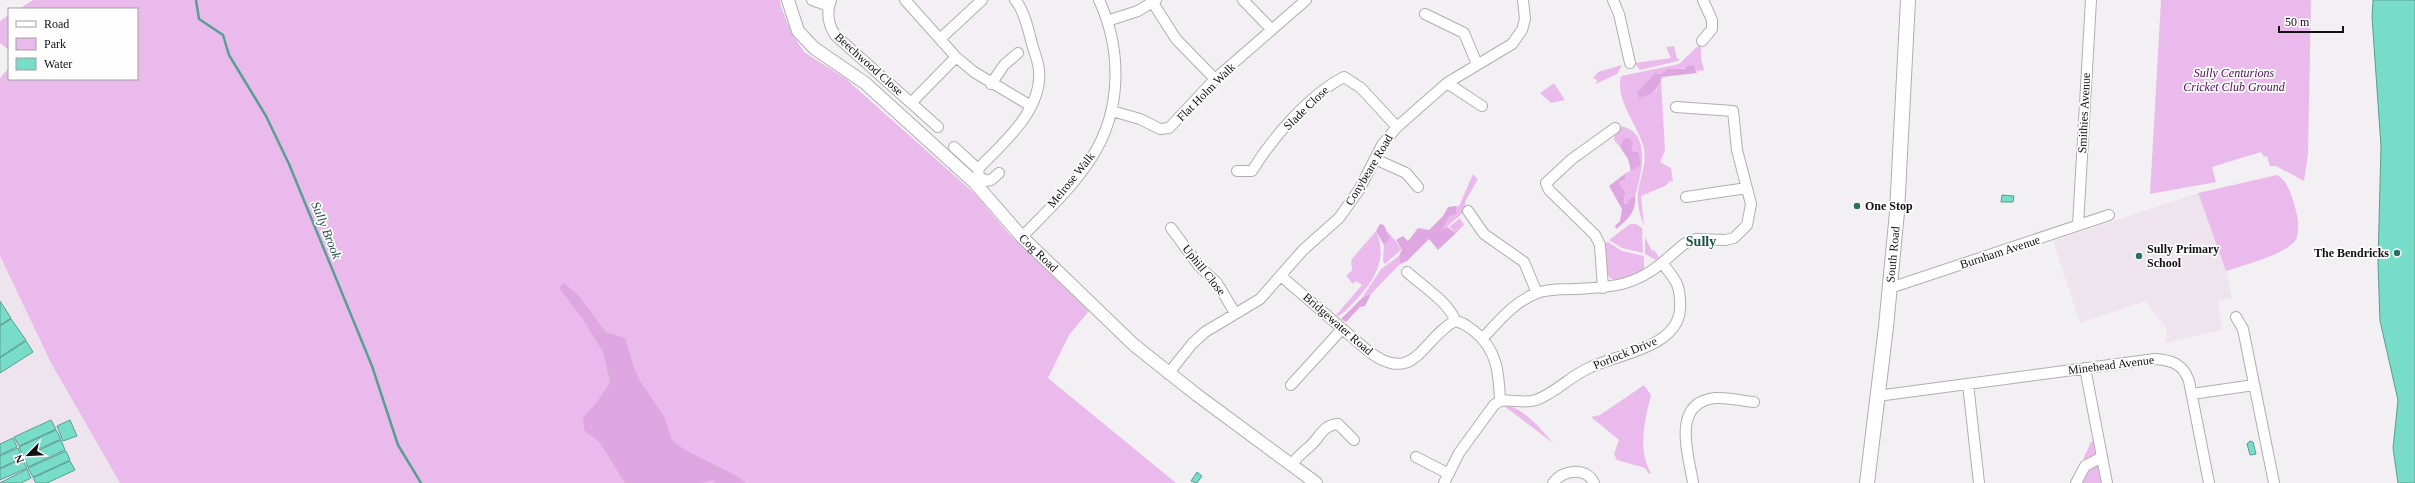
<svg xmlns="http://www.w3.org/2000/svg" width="2415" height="483" font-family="'Times New Roman',serif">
<rect width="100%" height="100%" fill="#f3f0f3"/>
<!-- built -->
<path fill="#eee4ee" d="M 2198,193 L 2227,273 L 2232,298 L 2218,301 L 2222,330 L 2165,343 L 2167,329 L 2145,301 L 2080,323 L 2053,241 Z
M 0,256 L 51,363 L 120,483 L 0,483 Z"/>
<!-- green -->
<path fill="#ebbaed" d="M 33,0 L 780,0 L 781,7 L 791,32 L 804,52 L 846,79 L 975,194 L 1008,233 L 1089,311 L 1069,335 L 1048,378 L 1176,483 L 120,483 L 51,363 L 0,256 L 0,78 L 9,68 L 9,79 L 137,79 L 137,9 L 19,9 Z
M 2161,0 L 2311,0 L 2308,154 L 2304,181 L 2276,166 L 2270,166 L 2267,156 L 2264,157 L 2261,152 L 2212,167 L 2216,182 L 2150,194 Z
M 9,15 L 9,50 L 0,43 L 0,21 Z
M 1701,43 L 1701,58 L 1704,70 L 1697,71 L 1693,65 C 1683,71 1671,67 1661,74 L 1655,73 L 1637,92 L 1656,91 L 1661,81 L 1665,150 L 1660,162 L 1671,168 L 1673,182 L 1670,181 L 1665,186 L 1641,196 L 1644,226 C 1640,215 1637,205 1638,193 C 1640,176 1648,163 1643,145 C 1637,124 1615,100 1621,76 L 1679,64 Z
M 1674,46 L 1677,59 L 1680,59 L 1678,61 L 1640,70 L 1635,63 L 1671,58 L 1666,47 Z
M 1622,65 L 1617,74 L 1596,84 L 1597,80 L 1593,78 L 1598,72 Z
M 1554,83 L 1565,100 L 1551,103 L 1540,93 Z
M 1620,126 C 1653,131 1641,176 1635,196 L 1630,198 L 1627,204 L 1624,204 L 1625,192 L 1619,182 L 1625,180 L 1626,173 L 1641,165 L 1639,152 L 1631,151 L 1623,139 L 1620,147 L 1614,140 L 1615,130 Z
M 1473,174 L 1478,179 L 1465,202 L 1465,211 L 1441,232 L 1449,215 L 1457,214 L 1456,206 L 1459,206 Z
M 2277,175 C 2287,180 2290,192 2294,203 C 2297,214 2300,226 2297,237 C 2292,253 2241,266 2226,271 L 2198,193 Z
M 1460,218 L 1464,225 L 1456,233 L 1449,227 Z
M 1630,224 L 1636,224 L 1642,228 L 1643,253 L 1622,248 L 1609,240 Z
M 1376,231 C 1388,258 1375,280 1356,300 C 1351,305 1344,314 1338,316 L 1336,315 L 1362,285 L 1356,281 L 1353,284 L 1346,276 L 1352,270 L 1351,260 Z
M 1387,231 L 1402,249 L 1385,264 L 1383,261 L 1384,245 L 1388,242 Z
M 1645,237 L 1652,251 L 1654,250 L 1659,257 L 1656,260 L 1645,254 Z
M 1608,242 L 1622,251 L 1644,256 L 1644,269 C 1635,274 1622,282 1611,279 L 1608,275 L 1605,243 Z
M 1399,256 L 1400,264 L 1371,294 L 1362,298 L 1381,269 Z
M 1644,385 L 1651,395 C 1645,420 1637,449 1651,473 L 1649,474 L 1645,468 L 1617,460 L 1614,454 L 1619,440 L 1591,417 L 1600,415 Z
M 1504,406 C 1521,404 1543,431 1553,443 Z
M 2096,441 L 2096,456 L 2089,460 L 2083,459 L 2091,442 Z
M 2095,464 L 2099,465 L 2103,483 L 2080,483 L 2084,472 Z"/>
<!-- forest -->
<path fill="#dea7e1" d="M 1694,65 L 1697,73 L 1662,77 C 1659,89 1651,97 1638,97 L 1637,92 L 1655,73 L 1661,74 L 1668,69 L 1685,69 L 1687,66 Z
M 1629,138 L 1633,143 L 1631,151 L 1639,152 L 1641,165 L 1631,171 L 1628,159 L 1620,147 L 1623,139 Z
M 1626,173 L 1625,180 L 1619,182 L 1625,192 L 1624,204 L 1627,204 L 1630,198 L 1635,196 C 1637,212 1627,220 1616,229 L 1615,226 L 1620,221 L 1622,209 L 1609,186 Z
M 1456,206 L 1457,214 L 1449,216 L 1442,230 L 1447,227 L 1456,233 L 1438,250 L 1429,239 L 1407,261 L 1400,264 L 1399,256 L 1402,249 L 1396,240 L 1403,236 L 1408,241 L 1418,228 L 1429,230 L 1443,216 L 1448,207 Z
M 1380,224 L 1384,225 L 1389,237 L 1388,242 L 1384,245 L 1376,231 Z
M 564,283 L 578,295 L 606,332 L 625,338 L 634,368 L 640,381 L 664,416 L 672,440 L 685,450 L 735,475 L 746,483 L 716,483 L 713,480 L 702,483 L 625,483 L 600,443 L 584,430 L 583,417 L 595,405 L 610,382 L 603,352 L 582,318 L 559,288 Z
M 1371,294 L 1365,306 L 1360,307 L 1346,322 L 1341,319 L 1362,298 Z"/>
<!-- water -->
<path fill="#77dcc8" stroke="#599f91" d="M 2373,0 L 2415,0 L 2415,483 L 2398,483 L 2393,448 L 2398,400 L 2380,321 L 2378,263 L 2381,146 L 2372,17 Z
M 2002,195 L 2014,196 L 2013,202 L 2001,202 Z
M 0,301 L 11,318 L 0,325 Z
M 11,319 L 26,340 L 0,357 L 0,326 Z
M 26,341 L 33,352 L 0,373 L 0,358 Z
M 51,420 L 56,429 L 19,446 L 14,437 Z
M 70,420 L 77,436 L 63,441 L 57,426 Z
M 56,430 L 61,439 L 23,456 L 19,447 Z
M 13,438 L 17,447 L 0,455 L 0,444 Z
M 61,440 L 65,450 L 28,467 L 24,457 Z
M 2250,441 L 2253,442 L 2256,454 L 2250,455 L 2247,444 Z
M 18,448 L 22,458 L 0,468 L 0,456 Z
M 66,451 L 70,460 L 33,477 L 28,468 Z
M 22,459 L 27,468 L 0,480 L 0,469 Z
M 70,461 L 75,470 L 47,483 L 36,483 L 33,478 Z
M 27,469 L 31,478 L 21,483 L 0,483 Z
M 1197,472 L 1202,476 L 1197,483 L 1191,481 Z"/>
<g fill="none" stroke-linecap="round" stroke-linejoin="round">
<!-- stream -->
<path stroke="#599f91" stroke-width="2.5" d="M 196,0 L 199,19 L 223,35 L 229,55 L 266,116 L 289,164 L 372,366 L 398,445 L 421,483"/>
<defs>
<path id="minor" d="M 812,0 L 829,6
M 831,0 C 826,13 828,24 835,35 L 938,127
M 905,0 L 956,57 L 974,72 L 1031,106
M 1243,0 L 1272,30
M 1613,0 L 1619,14 L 1630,63
M 1153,3 L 1176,39 L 1215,79
M 1425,14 L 1464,33 L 1477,64
M 1107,21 L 1138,11 L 1156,0
M 940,39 L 982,0
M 1702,41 L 1712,29 L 1712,20 L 1703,0
M 1447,83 L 1482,106
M 991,84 L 1004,65 L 1018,53
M 911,103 L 956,57
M 1112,111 L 1140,119 L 1160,129 L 1169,128 L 1215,79 L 1306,0
M 954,147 L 978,169
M 1375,159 L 1406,173 L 1418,187
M 1237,171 L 1252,171 C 1272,138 1309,95 1344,77 L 1361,88 L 1397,127
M 999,173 L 991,180 L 986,181 L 979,176 L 978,169 C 1003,143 1043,110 1039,70 C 1038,60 1033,49 1031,40 C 1028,28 1023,8 1015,0
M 1686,197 L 1747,188
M 1468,211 L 1484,234 L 1524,262 L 1537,293
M 2078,225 L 2091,0
M 1171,228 L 1199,266 L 1217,283 L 1235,313
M 1022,237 C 1046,212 1073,187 1092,157 C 1122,110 1122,50 1099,0
M 1407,272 C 1420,284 1451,304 1455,321 C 1463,322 1467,326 1474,331 C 1497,349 1499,373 1500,401 L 1494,405 L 1459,453 L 1444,483
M 1281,276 L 1367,350 C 1415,388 1422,338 1455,321
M 1603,288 L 1600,245 L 1595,235 L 1549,190 L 1546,183 L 1572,159 L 1615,128
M 1890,288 L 2109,215
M 2236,317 L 2243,329 L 2274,483
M 1483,338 C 1498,322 1515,301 1537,293 C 1548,289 1562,289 1574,289 C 1610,287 1633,287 1662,263
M 2085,368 L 2107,483
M 1168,374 L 1192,344 L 1205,332 L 1260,299 L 1303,250 L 1339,218 L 1359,190 L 1382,145 L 1397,127 L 1447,83 L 1512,44 L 1522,30 L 1525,19 L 1523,0
M 1968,384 L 1979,483
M 1291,385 L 1342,329
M 2192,394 L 2254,385
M 1877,396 L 2155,359 C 2172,360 2183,364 2189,381 L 2209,483
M 1500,401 C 1512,399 1523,404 1536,400 C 1556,393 1571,375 1591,367 C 1619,354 1678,347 1680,309 C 1681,285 1676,280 1662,263 L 1684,244 L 1696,239 L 1725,240 L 1734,238 L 1747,225 L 1751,204 L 1737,150 L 1733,111 L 1676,107
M 1416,457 L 1449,474
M 1291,465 C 1297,457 1302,453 1309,447 C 1320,438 1322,425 1338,424 L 1354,440
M 1553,483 C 1563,470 1586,466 1594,483
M 1693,483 C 1689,456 1670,403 1715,398 C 1727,397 1742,401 1754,402
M 2076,483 L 2085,466 L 2102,457"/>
<g id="tertiary">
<path id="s1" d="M 788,0 L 798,31 L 814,48 L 865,83 L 974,182 L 1022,237 L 1134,345 L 1197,395 L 1316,483"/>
</g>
<g id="secondary">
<path id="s2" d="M 1867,483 L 1886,327 L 1897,212 L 1908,0"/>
</g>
</defs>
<!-- minor casing -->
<use href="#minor" stroke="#b1aeb1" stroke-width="12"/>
<!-- tertiary casing -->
<use href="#tertiary" stroke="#b1aeb1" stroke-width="14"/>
<!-- secondary casing -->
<use href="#secondary" stroke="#b1aeb1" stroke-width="16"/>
<!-- minor -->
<use href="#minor" stroke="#fff" stroke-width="10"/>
<!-- tertiary -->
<use href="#tertiary" stroke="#fff" stroke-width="12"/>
<!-- secondary -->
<use href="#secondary" stroke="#fff" stroke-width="14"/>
</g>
<!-- markers -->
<g fill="#2a6f62" stroke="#fffeff" stroke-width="1.5">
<circle cx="1857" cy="206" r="4"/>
<circle cx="2397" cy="253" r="4"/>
<circle cx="2139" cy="256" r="4"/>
</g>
<g text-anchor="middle" stroke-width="3.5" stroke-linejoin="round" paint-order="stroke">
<!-- street labels -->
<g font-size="12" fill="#121112" stroke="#fffeff">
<text transform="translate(869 64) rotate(42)" y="4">Beechwood Close</text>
<text transform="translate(1206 92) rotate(-45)" y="4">Flat Holm Walk</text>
<text transform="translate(1306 108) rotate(-44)" y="4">Slade Close</text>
<text transform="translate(2084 113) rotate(-87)" y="4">Smithies Avenue</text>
<text transform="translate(1369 170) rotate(-59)" y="4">Conybeare Road</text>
<text transform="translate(1071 180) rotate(-51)" y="4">Melrose Walk</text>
<text dy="4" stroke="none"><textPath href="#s1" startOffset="361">Cog Road</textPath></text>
<text transform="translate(2000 252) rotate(-18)" y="4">Burnham Avenue</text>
<text dy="4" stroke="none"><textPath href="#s2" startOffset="230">South Road</textPath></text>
<text transform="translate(1204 270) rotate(51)" y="4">Uphill Close</text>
<text transform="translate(1338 324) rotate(41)" y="4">Bridgewater Road</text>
<text transform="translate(1625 353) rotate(-22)" y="4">Porlock Drive</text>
<text transform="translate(2111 365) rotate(-7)" y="4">Minehead Avenue</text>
</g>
<!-- park labels -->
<g font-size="12" font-style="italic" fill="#4d0a52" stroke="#fffeff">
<text x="2234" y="77">Sully Centurions<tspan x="2234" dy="14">Cricket Club Ground</tspan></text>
</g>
<!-- poi labels -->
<g font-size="12" font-weight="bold" fill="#121112" stroke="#fffeff" text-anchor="start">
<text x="1865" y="210">One Stop</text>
<text x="2147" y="253">Sully Primary<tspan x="2147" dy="14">School</tspan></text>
<text x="2389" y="257" text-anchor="end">The Bendricks</text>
</g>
<!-- water labels -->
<g font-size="13" font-style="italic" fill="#1f4c43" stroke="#fffeff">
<text transform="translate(327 230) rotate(68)" y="5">Sully Brook</text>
</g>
<!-- quarter labels -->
<g font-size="14" font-weight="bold" fill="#1b5349" stroke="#fffeff">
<text x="1701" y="246">Sully</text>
</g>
</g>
<!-- legend -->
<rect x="8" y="8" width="130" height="72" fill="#fffeff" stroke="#a09fa0"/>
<rect x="16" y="21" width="20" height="6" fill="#ffffff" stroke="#a09fa0"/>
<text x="44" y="28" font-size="12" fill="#121112">Road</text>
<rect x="16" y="38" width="20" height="12" fill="#ebbaed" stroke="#a09fa0"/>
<text x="44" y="48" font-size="12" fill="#121112">Park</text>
<rect x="16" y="58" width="20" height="12" fill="#77dcc8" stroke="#a09fa0"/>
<text x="44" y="68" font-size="12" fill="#121112">Water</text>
<!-- north arrow -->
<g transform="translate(28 455) rotate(246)" stroke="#fffeff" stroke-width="3" paint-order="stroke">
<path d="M0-3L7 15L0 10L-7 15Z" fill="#121112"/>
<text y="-6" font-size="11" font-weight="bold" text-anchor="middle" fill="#121112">N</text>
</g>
<!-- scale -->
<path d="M2279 26v6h64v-6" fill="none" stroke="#121112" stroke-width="2"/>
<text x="2285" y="26" font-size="12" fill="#121112" stroke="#fffeff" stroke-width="3" paint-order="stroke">50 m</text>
</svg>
